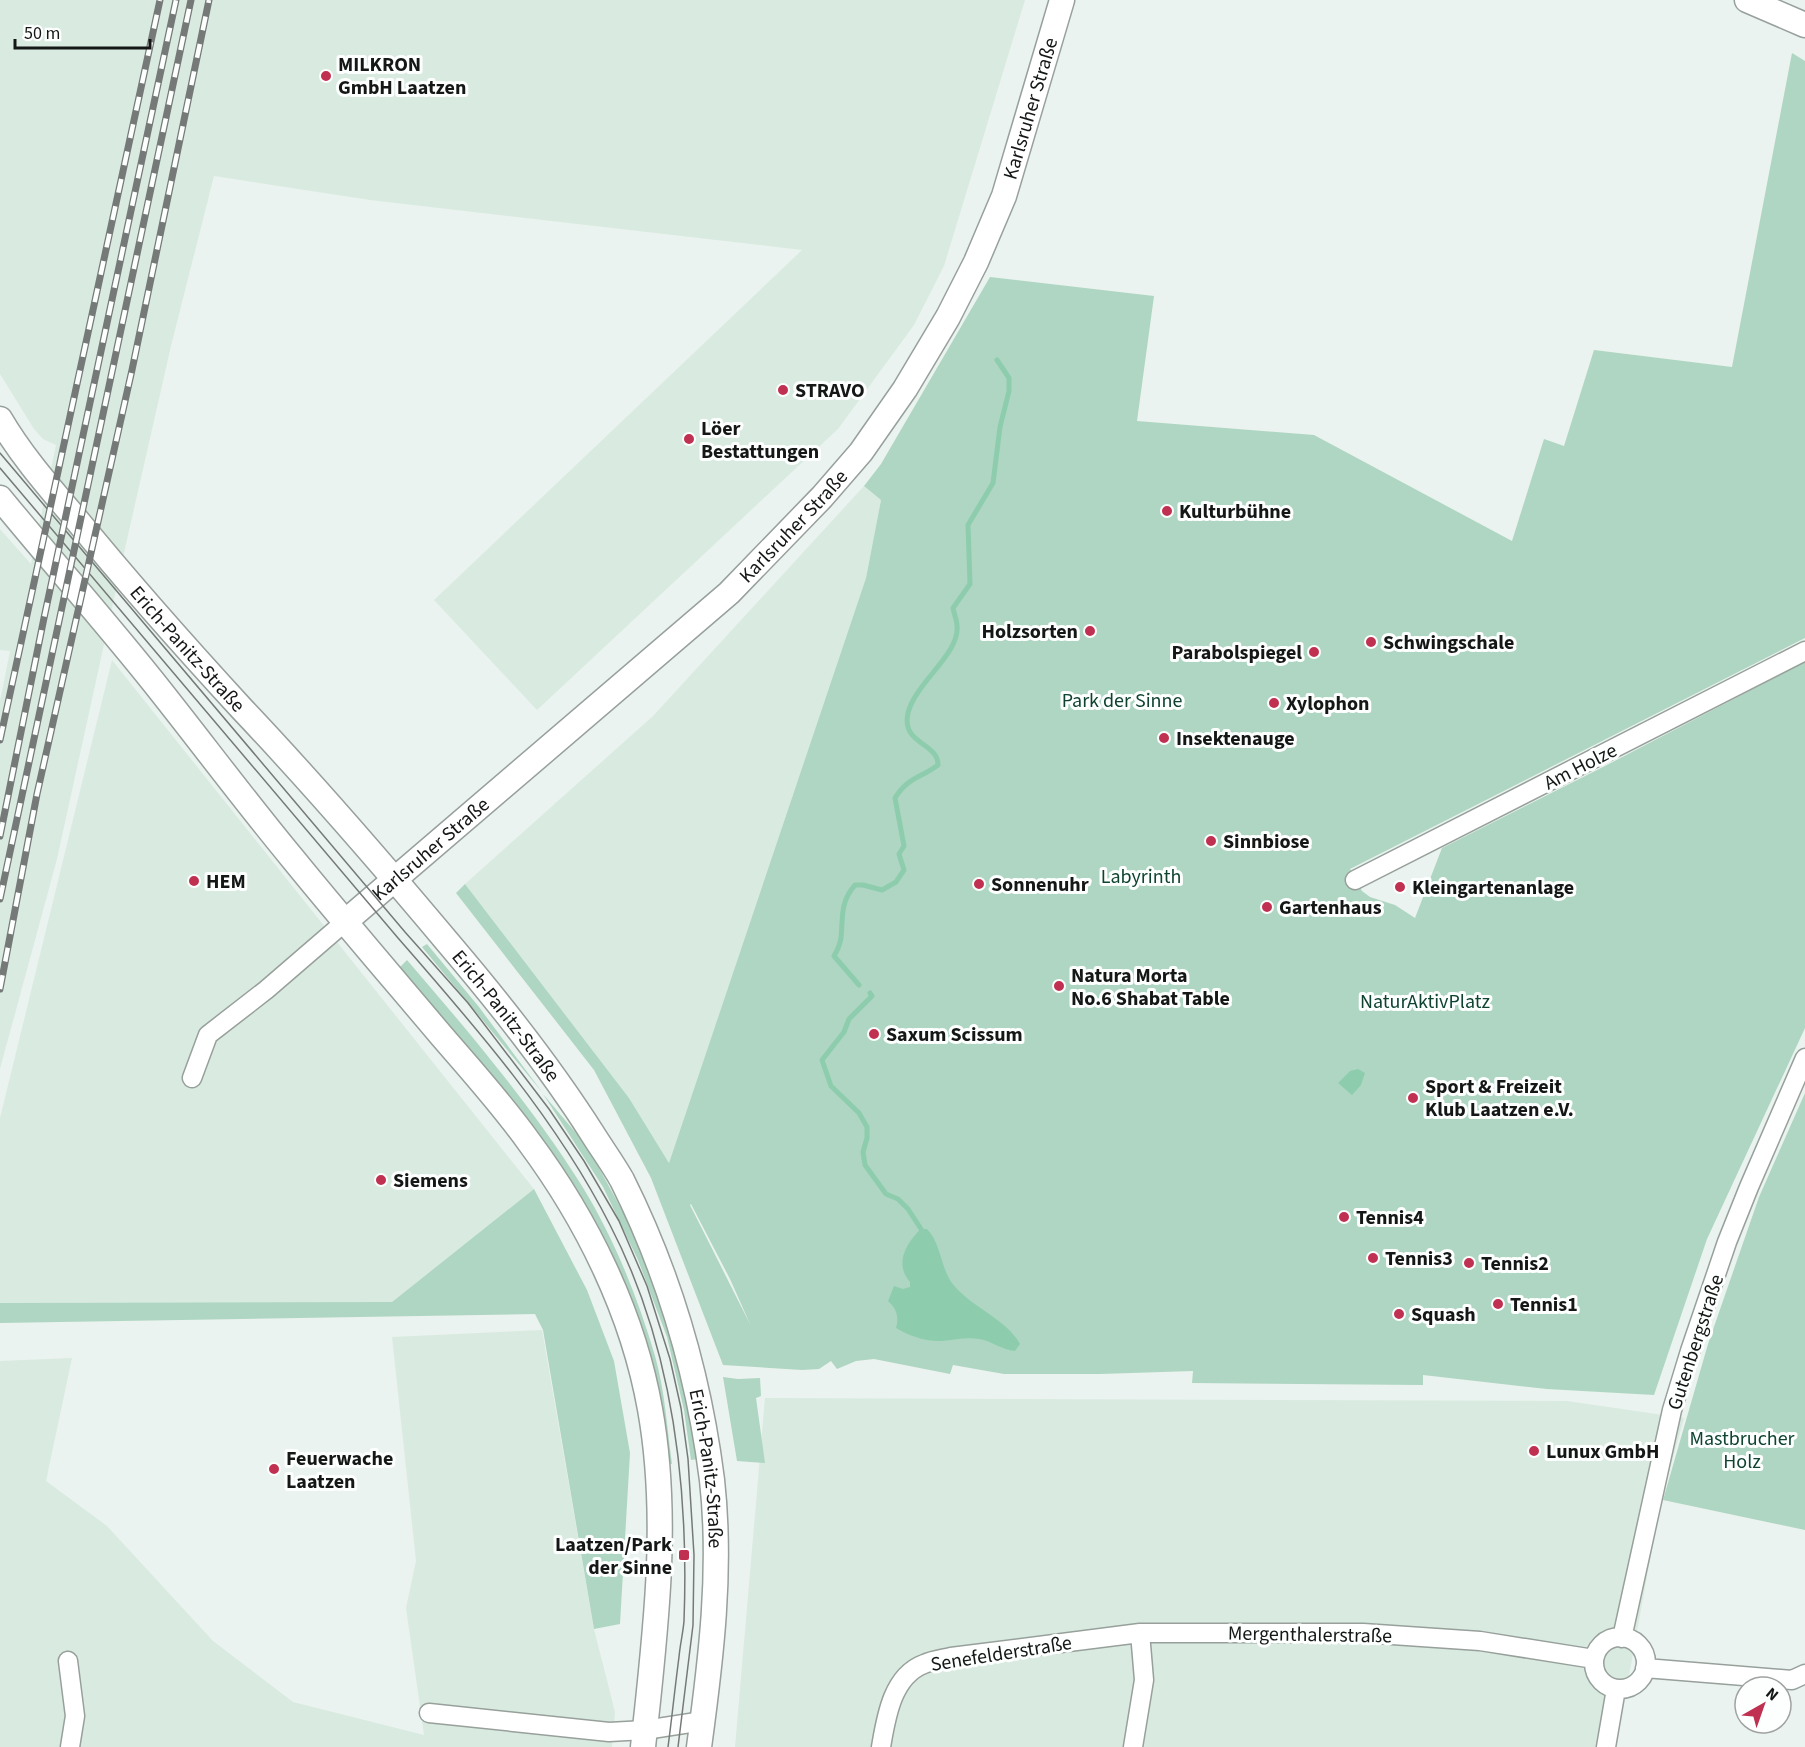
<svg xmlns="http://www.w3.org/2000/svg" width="1805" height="1747" font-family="'Source Sans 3',sans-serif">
<rect width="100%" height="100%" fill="#eaf3ef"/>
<!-- built -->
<path fill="#d9eae1" d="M 0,0 L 1025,0 L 944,266 L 914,325 L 838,429 L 537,710 L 434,600 L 802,250 L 370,200 L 214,176 L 171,346 L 126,544 L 57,859 L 0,1069 L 0,701 L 10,651 L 0,650 L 0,529 L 31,564 L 56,445 L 43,439 L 34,429 L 0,374 Z
M 864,486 L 881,500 L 866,578 L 669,1163 L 629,1098 L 465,884 L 653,716 Z
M 112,660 L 534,1189 L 392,1302 L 0,1303 L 0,1118 Z
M 542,1330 L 594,1629 L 615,1712 L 612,1747 L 0,1747 L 0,1361 L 72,1358 L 46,1481 L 107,1526 L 213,1641 L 293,1702 L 424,1735 L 406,1608 L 416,1561 L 392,1337 Z
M 765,1398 L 1567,1401 L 1684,1418 L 1660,1505 L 1616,1747 L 735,1747 Z"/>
<!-- green -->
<path fill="#afd6c2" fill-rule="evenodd" d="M 1792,53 L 1805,61 L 1805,638 L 1350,869 L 1362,891 L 1370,897 L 1395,905 L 1415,918 L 1442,848 L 1605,766 L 1805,662 L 1805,1028 L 1707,1239 L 1654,1395 L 1547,1389 L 1423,1375 L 1423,1385 L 1192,1383 L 1193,1371 L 1100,1374 L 1004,1374 L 953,1365 L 950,1374 L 874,1359 L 856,1361 L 837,1369 L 831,1361 L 819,1369 L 802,1370 L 723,1365 L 651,1178 L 594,1070 L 456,893 L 465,884 L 629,1098 L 669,1163 L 866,578 L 881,500 L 864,486 L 881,464 L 990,277 L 1154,296 L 1137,421 L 1314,435 L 1512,541 L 1544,439 L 1564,446 L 1594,350 L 1732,367 ZM 691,1204 L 730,1279 L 750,1324 L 690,1205 Z
M 427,944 L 479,1007 L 542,1092 L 422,947 Z
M 407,960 C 469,1032 531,1105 582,1186 C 614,1238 638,1298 655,1356 C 665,1391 667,1428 672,1464 L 668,1463 L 629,1302 L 398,969 Z
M 1805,1093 L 1805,1530 L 1663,1500 L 1708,1344 L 1759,1197 Z
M 543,1094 L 587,1146 L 629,1223 L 645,1260 L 663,1308 L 687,1393 L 698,1459 L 691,1460 L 684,1410 L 667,1337 L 638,1260 L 603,1187 Z
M 534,1189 L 587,1290 L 614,1361 L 630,1453 L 620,1624 L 594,1629 L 543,1330 L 535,1314 L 0,1323 L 0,1303 L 392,1302 Z
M 723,1377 L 738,1379 L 760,1378 L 761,1396 L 756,1398 L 765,1463 L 737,1461 Z"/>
<!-- water -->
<path fill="#8dcdae" d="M 1358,1069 L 1365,1073 L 1361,1085 L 1352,1095 L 1338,1083 L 1350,1071 Z
M 921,1229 L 927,1229 C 941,1243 940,1266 952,1283 C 970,1307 1007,1319 1020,1344 L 1015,1351 C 1002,1350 992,1341 979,1339 C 966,1337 955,1340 942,1341 C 926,1342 910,1336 896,1328 C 899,1317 897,1309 888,1301 L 894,1286 L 903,1289 L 910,1287 L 910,1282 C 894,1264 906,1243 921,1229 Z"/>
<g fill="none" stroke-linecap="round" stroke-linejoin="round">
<!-- stream -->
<path stroke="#8dcdae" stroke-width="5" d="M 859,985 L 834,956 C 837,951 840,944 841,938 C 843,917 840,902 855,885 L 863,885 L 882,890 L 896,882 L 904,870 L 899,854 L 904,846 L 895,798 C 908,777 921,778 938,765 C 938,742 901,745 908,713 C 915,683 960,654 957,626 C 957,620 954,614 953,608 L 970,584 L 968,525 L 993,483 L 1000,427 L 1009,391 L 1009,378 L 997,360
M 870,993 L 872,996 L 849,1019 L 844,1032 L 822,1060 L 831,1086 L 859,1113 L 867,1127 L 867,1138 L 863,1152 L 865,1165 L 886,1194 L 898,1199 L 908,1209 L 921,1229"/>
<defs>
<path id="street" d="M 1355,880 L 1805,651
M 192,1078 L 208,1035 L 266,990 L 346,921
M1594 1663a26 26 0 1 1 52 0a26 26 0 1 1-52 0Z
M 1622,1638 L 1672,1410 L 1690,1351 L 1727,1242 L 1749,1187 L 1805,1058
M 68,1661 L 75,1716 L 70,1747
M 1645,1668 L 1792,1680 L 1805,1674
M 429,1713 L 609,1732 L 645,1730 L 703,1721
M 881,1747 C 886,1718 892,1676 924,1664 C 933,1660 943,1659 951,1657 L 1140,1633
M 1133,1747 L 1144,1680 L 1140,1633 L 1363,1633 L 1480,1641 L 1594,1659
M 1606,1747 L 1616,1689"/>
<g id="secondary">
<path d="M 1747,0 L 1805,25"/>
<path id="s1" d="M 0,419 C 21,455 49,487 76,519 C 129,584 185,647 242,709 C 314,785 383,865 450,945 C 501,1005 550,1067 592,1133 C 602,1149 613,1164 622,1180 C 669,1274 699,1377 712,1480 C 722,1570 711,1659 699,1747"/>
<path d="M 0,498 C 50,559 102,618 151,679 C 199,739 244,800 293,859 C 341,918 391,976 440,1034 C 470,1069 502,1104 529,1142 C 587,1220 633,1313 650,1409 C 670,1520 655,1636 643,1747"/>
<path id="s2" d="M 346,921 L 729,593 L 822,497 L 861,452 L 905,389 L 948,317 L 976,262 L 1004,196 L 1062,0"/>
</g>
</defs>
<!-- street casing -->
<use href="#street" stroke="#97a09b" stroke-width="21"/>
<!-- secondary casing -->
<use href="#secondary" stroke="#97a09b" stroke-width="27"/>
<!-- street -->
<use href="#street" stroke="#fff" stroke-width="18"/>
<!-- secondary -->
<use href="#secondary" stroke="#fff" stroke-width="24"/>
<!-- tram -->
<path stroke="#757a78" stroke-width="1.5" d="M 0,453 L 405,932 L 468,1003 L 549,1109 L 584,1161 L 619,1221 L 647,1286 L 670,1359 L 681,1408 L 688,1459 L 694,1555 L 693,1625 L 678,1747
M 0,468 L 398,938 C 475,1026 557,1120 610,1225 C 673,1346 689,1487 684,1621 C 683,1633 680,1645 679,1657 C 675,1687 672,1717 668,1747"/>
<defs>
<path id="rail" d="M 0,740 L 160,0
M 0,836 L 44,618 L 176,0
M 0,899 L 191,0
M 0,989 L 37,794 L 132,370 L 209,0"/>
</defs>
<!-- rail casing -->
<use href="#rail" stroke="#757a78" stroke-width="7"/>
<!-- rail -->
<use href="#rail" stroke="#fdfffe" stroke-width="4.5" stroke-dasharray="14" stroke-linecap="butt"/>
</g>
<!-- markers -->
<g fill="#c03050" stroke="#fdfffe" stroke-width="2">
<circle cx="326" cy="76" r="6"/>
<circle cx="783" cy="390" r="6"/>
<circle cx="689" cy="439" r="6"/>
<circle cx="1167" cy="511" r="6"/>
<circle cx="1090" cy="631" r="6"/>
<circle cx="1371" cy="642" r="6"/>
<circle cx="1314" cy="652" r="6"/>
<circle cx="1274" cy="703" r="6"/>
<circle cx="1164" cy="738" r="6"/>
<circle cx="1211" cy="841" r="6"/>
<circle cx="194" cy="881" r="6"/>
<circle cx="979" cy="884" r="6"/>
<circle cx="1400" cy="887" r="6"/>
<circle cx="1267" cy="907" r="6"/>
<circle cx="1059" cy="986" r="6"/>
<circle cx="874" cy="1034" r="6"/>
<circle cx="1413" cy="1098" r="6"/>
<circle cx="381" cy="1180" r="6"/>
<circle cx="1344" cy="1217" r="6"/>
<circle cx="1373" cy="1258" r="6"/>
<circle cx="1469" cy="1263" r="6"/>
<circle cx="1498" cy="1304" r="6"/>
<circle cx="1399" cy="1314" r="6"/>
<circle cx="1534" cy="1451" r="6"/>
<circle cx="274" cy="1469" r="6"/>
<rect x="678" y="1549" width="12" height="12" rx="3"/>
</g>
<g text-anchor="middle" stroke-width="6" stroke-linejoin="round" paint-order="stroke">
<!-- poi labels -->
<g font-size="20" font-weight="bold" fill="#141716" stroke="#fdfffe" text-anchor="start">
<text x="338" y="71">MILKRON<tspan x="338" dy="23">GmbH Laatzen</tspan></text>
<text x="795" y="397">STRAVO</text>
<text x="701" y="435">Löer<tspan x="701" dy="23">Bestattungen</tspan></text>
<text x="1179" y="518">Kulturbühne</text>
<text x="1078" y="638" text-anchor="end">Holzsorten</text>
<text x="1383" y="649">Schwingschale</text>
<text x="1302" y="659" text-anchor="end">Parabolspiegel</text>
<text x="1286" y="710">Xylophon</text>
<text x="1176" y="745">Insektenauge</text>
<text x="1223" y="848">Sinnbiose</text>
<text x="206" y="888">HEM</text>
<text x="991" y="891">Sonnenuhr</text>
<text x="1412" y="894">Kleingartenanlage</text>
<text x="1279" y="914">Gartenhaus</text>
<text x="1071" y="982">Natura Morta<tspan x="1071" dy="23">No.6 Shabat Table</tspan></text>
<text x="886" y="1041">Saxum Scissum</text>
<text x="1425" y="1093">Sport &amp; Freizeit<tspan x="1425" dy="23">Klub Laatzen e.V.</tspan></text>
<text x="393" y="1187">Siemens</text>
<text x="1356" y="1224">Tennis4</text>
<text x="1385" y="1265">Tennis3</text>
<text x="1481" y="1270">Tennis2</text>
<text x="1510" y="1311">Tennis1</text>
<text x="1411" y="1321">Squash</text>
<text x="1546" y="1458">Lunux GmbH</text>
<text x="286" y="1465">Feuerwache<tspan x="286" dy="23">Laatzen</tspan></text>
<text x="672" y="1551" text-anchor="end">Laatzen/Park<tspan x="672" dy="23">der Sinne</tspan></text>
</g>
<!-- street labels -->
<g font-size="20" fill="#141716" stroke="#fdfffe">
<text dy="7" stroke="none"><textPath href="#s2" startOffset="1083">Karlsruher Straße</textPath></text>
<text dy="7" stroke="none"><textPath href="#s2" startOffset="597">Karlsruher Straße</textPath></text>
<text dy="7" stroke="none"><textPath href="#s1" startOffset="297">Erich-Panitz-Straße</textPath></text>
<text transform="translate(1580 766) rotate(-27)" y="7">Am Holze</text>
<text dy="7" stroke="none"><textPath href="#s2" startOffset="111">Karlsruher Straße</textPath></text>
<text dy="7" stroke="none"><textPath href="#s1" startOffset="783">Erich-Panitz-Straße</textPath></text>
<text transform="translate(1695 1342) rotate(-72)" y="7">Gutenbergstraße</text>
<text dy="7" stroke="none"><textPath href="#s1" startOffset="1287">Erich-Panitz-Straße</textPath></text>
<text transform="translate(1310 1634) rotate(1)" y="7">Mergenthalerstraße</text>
<text transform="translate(1001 1653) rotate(-9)" y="7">Senefelderstraße</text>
</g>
<!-- park labels -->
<g font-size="20" fill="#0f432f" stroke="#fdfffe">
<text x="1122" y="707">Park der Sinne</text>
<text x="1141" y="883">Labyrinth</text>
<text x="1425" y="1008">NaturAktivPlatz</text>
<text x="1742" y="1445">Mastbrucher<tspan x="1742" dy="23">Holz</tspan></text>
</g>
</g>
<!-- north arrow -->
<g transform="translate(1763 1705) rotate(40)"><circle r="28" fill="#fdfffe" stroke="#a0a2a1" stroke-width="1.5"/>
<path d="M0-4.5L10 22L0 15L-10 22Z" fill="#c03050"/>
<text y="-9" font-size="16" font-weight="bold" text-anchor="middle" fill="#141716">N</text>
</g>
<!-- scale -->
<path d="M15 39v9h135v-9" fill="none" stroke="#141716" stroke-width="3"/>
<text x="24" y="39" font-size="18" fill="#141716" stroke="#fdfffe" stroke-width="4.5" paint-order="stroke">50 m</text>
</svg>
